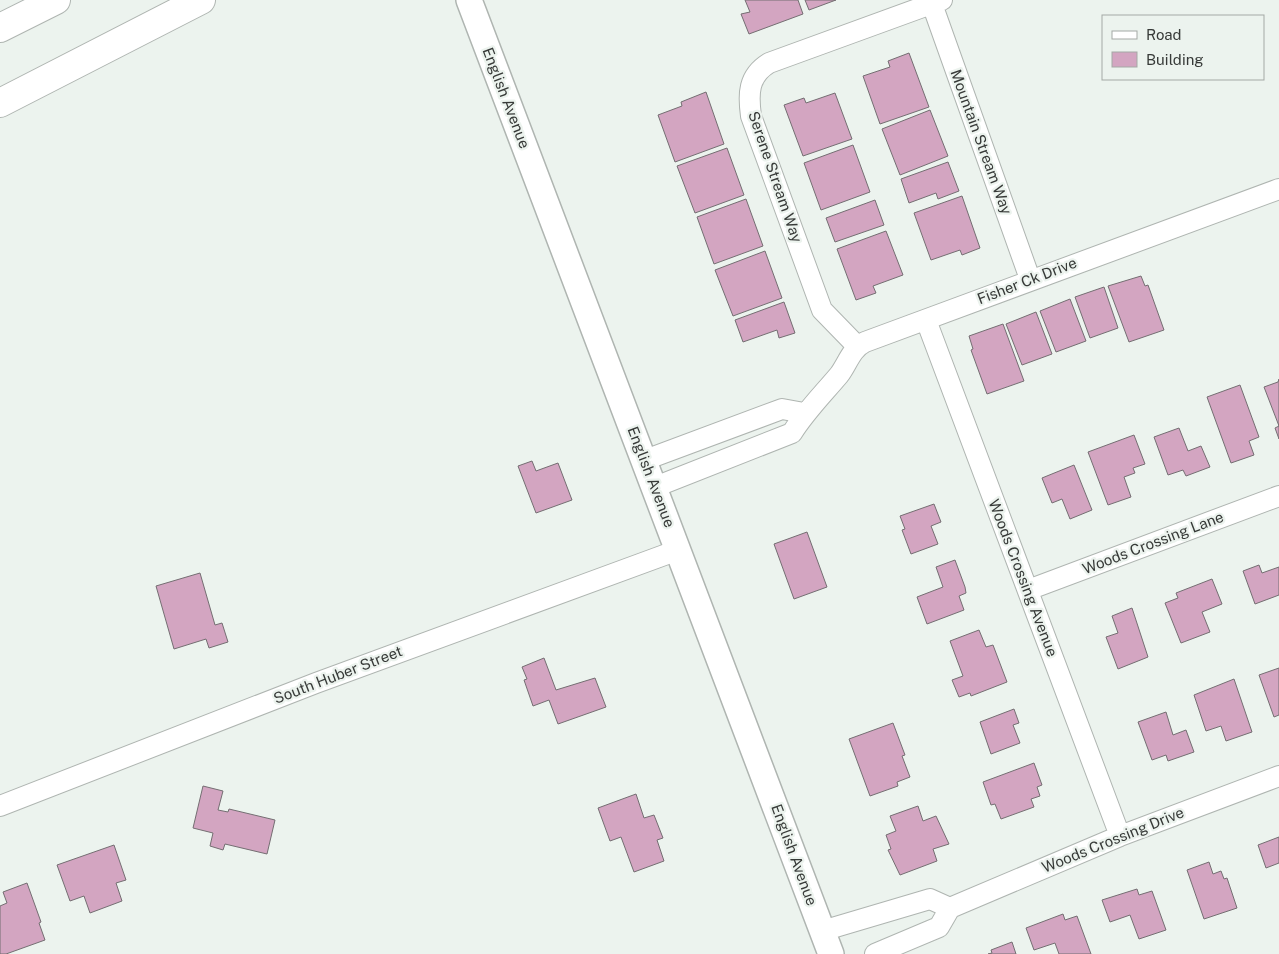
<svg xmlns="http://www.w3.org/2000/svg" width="1279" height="954" font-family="'Public Sans',sans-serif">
<rect width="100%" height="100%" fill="#ecf3ee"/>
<!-- building -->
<path fill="#d3a5c1" stroke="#746e72" d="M 745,0 L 798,0 L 803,14 L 749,34 L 741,14 L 750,12 Z
M 805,0 L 836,0 L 809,10 Z
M 909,53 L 929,107 L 880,124 L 863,76 L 890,67 L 888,61 Z
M 706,92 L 724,144 L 675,162 L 658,115 L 682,106 L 681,102 Z
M 835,93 L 852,139 L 803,156 L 784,105 L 804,98 L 806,103 Z
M 930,110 L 948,156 L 900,175 L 882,129 Z
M 853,145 L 870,192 L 821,210 L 804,163 Z
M 727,148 L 744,195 L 695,213 L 677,166 Z
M 948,162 L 959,191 L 938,199 L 936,193 L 909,203 L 901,179 Z
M 962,196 L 980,248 L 962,255 L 960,250 L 931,260 L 914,213 Z
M 746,199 L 763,246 L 714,264 L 697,217 Z
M 875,200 L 884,225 L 835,242 L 826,218 Z
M 886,231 L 903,275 L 873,286 L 876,293 L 856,300 L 837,249 Z
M 765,251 L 782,298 L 733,316 L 715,270 Z
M 1141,276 L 1145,286 L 1148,285 L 1164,330 L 1129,342 L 1108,286 Z
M 1104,287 L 1118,328 L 1090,338 L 1075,297 Z
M 1070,299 L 1086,341 L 1056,352 L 1040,311 Z
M 784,302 L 795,333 L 779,338 L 777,330 L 743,342 L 735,320 Z
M 1036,312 L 1052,354 L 1022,365 L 1006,324 Z
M 1003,324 L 1024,381 L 987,394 L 971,350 L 973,349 L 969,336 Z
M 1279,379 L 1279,439 L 1275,428 L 1279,426 L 1264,387 L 1278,382 Z
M 1240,385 L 1259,437 L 1249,441 L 1254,455 L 1231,463 L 1207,397 Z
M 1179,428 L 1188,451 L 1201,446 L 1210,467 L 1186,476 L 1183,470 L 1168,475 L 1154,437 Z
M 1134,435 L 1145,464 L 1133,468 L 1135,473 L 1124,477 L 1131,497 L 1108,505 L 1088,452 Z
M 532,461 L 536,471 L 558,463 L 572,500 L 536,513 L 518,466 Z
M 1074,465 L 1092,510 L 1070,519 L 1062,499 L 1052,503 L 1042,478 Z
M 934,504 L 941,522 L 931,526 L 938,544 L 911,554 L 902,530 L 905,529 L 900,516 Z
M 807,532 L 827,587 L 794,599 L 774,544 Z
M 955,560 L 965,587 L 966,593 L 959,596 L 964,610 L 927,624 L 917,597 L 943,587 L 936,567 Z
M 1259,565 L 1262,573 L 1279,567 L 1279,595 L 1255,604 L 1243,571 Z
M 200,573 L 215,625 L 222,623 L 228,642 L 209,648 L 206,639 L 174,649 L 156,586 Z
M 1212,579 L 1222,604 L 1202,612 L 1210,632 L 1181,643 L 1165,603 L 1178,598 L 1176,593 Z
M 1132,608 L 1148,657 L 1118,669 L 1106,637 L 1118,633 L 1112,616 Z
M 979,630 L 986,647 L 993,645 L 1007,682 L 971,696 L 970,693 L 959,697 L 952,680 L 963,676 L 950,641 Z
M 544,658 L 556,690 L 595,678 L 606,707 L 558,724 L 549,700 L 533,706 L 524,680 L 527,679 L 522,667 Z
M 1279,668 L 1279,715 L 1274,717 L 1259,675 Z
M 1234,679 L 1252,732 L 1226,741 L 1221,726 L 1206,731 L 1194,695 Z
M 1014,709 L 1019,723 L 1013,725 L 1020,743 L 991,754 L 980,722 Z
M 1166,712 L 1173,735 L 1186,730 L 1194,752 L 1168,761 L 1166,755 L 1152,760 L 1138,722 Z
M 893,723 L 905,755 L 902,756 L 910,777 L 897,782 L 898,786 L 870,796 L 849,739 Z
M 1034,763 L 1042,785 L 1037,787 L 1040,796 L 1031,799 L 1034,807 L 1001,819 L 995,804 L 991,805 L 983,782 Z
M 203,786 L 223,791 L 218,810 L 228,812 L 229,809 L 275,820 L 267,854 L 225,844 L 223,850 L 210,846 L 213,833 L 193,828 Z
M 636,794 L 644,818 L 654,815 L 663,838 L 657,840 L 664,861 L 634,872 L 621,837 L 610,841 L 598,808 Z
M 918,806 L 923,821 L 936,816 L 949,844 L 933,849 L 937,861 L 900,875 L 888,850 L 891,849 L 886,835 L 896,831 L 890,816 Z
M 1279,837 L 1279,863 L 1266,868 L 1258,845 Z
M 114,845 L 126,880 L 116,883 L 122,901 L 90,913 L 84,896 L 70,901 L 57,865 Z
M 1209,862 L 1213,874 L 1221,871 L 1224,879 L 1227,878 L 1237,908 L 1204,919 L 1187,870 Z
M 27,883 L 41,922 L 39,923 L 45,940 L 6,954 L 0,954 L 0,906 L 7,903 L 3,892 Z
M 1137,889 L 1139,895 L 1152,891 L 1166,930 L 1139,939 L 1130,915 L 1110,922 L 1102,900 Z
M 1063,914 L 1065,920 L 1077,916 L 1091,954 L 1059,954 L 1055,943 L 1034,950 L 1026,928 Z
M 1012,942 L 1016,954 L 988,954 L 992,953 L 991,950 Z"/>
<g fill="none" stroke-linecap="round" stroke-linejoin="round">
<defs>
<path id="minor" d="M 932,4 L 1030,279
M 926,320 L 1120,836
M 857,346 L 822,310 L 751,116 C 748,94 748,76 769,63 L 942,0
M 645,460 L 782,409 L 804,413
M 655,487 L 792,433 C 805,412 823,394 839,375 C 848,363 851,349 865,342 L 1279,189
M 1028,590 L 1279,496
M 0,806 L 316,683 L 678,550
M 822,931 L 930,899 L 950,908
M 875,954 L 939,927 L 950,908 L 1120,836 L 1279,776"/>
<path id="tertiary" d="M 469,0 L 831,954"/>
<path id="motorway" d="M 0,28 L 56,0
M 0,103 L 201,0"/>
</defs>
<!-- minor casing -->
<use href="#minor" stroke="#afb5b1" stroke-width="22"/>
<!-- tertiary casing -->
<use href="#tertiary" stroke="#afb5b1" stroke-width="28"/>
<!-- motorway casing -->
<use href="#motorway" stroke="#afb5b1" stroke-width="30"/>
<!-- minor -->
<use href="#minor" stroke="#fff" stroke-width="20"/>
<!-- tertiary -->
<use href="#tertiary" stroke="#fff" stroke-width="25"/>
<!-- motorway -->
<use href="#motorway" stroke="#fff" stroke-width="28"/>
</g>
<g text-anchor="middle" stroke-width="4.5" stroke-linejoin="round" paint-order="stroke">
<!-- street labels -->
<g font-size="15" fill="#373a38" stroke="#ecf3ee">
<text transform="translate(506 98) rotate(69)" y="5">English Avenue</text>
<text transform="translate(981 142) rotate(70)" y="5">Mountain Stream Way</text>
<text transform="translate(775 177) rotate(71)" y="5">Serene Stream Way</text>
<text transform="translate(1027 281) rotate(-21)" y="5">Fisher Ck Drive</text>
<text transform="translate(651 477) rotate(69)" y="5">English Avenue</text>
<text transform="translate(1153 543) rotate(-21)" y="5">Woods Crossing Lane</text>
<text transform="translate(1023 578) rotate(69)" y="5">Woods Crossing Avenue</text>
<text transform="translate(338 675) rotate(-21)" y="5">South Huber Street</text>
<text transform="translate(1113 840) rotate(-22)" y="5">Woods Crossing Drive</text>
<text transform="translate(794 855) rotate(70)" y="5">English Avenue</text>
</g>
</g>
<!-- legend -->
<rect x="1102" y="15" width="162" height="65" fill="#ecf3ee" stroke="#a4a9a5"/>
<rect x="1112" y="31" width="25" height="8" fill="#ffffff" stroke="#a4a9a5"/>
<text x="1146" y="40" font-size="15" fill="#373a38">Road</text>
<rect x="1112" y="52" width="25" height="15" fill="#d3a5c1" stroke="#a4a9a5"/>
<text x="1146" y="65" font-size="15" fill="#373a38">Building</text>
</svg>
